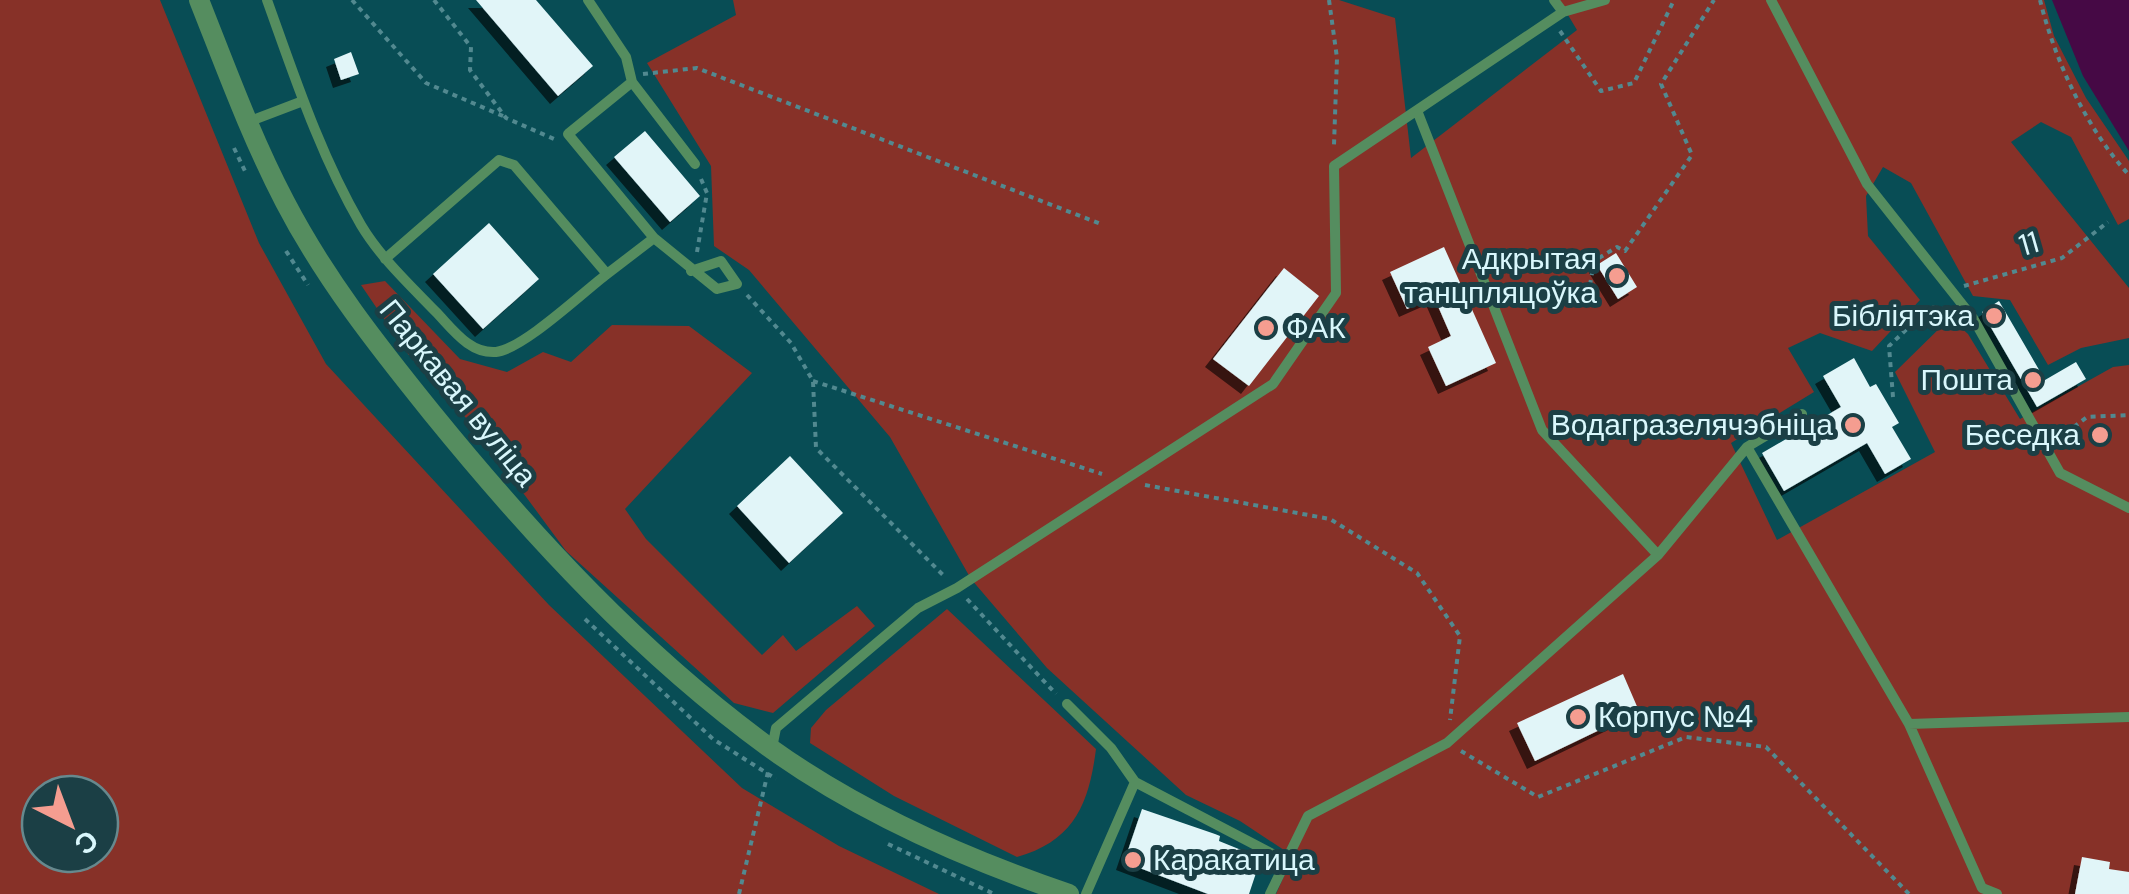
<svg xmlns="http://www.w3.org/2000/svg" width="2129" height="894" font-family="'DM Sans',sans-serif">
<defs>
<filter id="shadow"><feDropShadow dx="-8" dy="8" stdDeviation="0" flood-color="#0009"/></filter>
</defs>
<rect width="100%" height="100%" fill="#084d55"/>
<!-- green -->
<path fill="#873128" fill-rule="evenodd" d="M 0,0 L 160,0 L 259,243 L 326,364 L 549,605 L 742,788 L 839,846 L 939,894 L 0,894 ZM 40,794 L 100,794 L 100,854 L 40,854 Z
M 733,0 L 1339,0 L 1395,18 L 1411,158 L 1577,30 L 1559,0 L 2044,0 L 2054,36 L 2086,98 L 2129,161 L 2129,219 L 2118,225 L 2071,137 L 2041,122 L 2011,142 L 2129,288 L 2129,338 L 2081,348 L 2048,365 L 2010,300 L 1973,296 L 1911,183 L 1883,167 L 1866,196 L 1868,236 L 1920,300 L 1872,351 L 1820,333 L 1788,348 L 1814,392 L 1731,443 L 1777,540 L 1935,452 L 1895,372 L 1950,318 L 1968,334 L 2020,419 L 2113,367 L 2129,365 L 2129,894 L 1276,894 L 1293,856 L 1240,821 L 1186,795 L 1047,668 L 971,579 L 890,437 L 749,270 L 714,246 L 711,166 L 647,63 L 736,15 Z
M 385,281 L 460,359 L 507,372 L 543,352 L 571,362 L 612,325 L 689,326 L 752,373 L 625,509 L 646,539 L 762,655 L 783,635 L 796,651 L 857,606 L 875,626 L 773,713 L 734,703 L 566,551 L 476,429 L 408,354 L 361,285 Z
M 947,609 L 1096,749 C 1089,804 1074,841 1017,857 L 894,796 L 810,743 L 811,728 L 826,710 Z"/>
<!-- water -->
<path fill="#460945" d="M 2052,0 L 2129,0 L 2129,151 L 2083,76 Z"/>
<!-- building -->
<path fill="#e1f5f8" filter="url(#shadow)" d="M 476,0 L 536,0 L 593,66 L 558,96 Z
M 351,52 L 359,74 L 341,80 L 334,59 Z
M 645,131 L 700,196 L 670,222 L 614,157 Z
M 489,223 L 539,279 L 483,329 L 433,274 Z
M 1444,247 L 1496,363 L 1446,386 L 1428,347 L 1451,336 L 1434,297 L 1407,309 L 1390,272 Z
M 1616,253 L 1637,287 L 1618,299 L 1597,265 Z
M 1284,268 L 1319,296 L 1249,386 L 1213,359 Z
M 1999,301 L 2045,380 L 2076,362 L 2086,379 L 2037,407 L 1982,312 Z
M 1854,358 L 1870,387 L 1876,384 L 1899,423 L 1892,427 L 1911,459 L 1885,474 L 1867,443 L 1784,491 L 1762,453 L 1841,407 L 1823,376 Z
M 790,456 L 843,513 L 789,563 L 737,506 Z
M 1623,674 L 1639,711 L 1535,761 L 1517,723 Z
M 1142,809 L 1215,834 L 1220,836 L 1219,841 L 1261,858 L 1249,894 L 1208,894 L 1124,862 Z
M 2082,857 L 2110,862 L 2109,869 L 2129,872 L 2129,894 L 2075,894 Z"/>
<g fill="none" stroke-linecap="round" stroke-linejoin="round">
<!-- path -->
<path stroke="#528990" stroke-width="4" stroke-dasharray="5 5" stroke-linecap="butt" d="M 352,0 L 426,83 L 503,116
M 434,0 L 471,47 L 470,70 L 506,118 L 554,139
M 1329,0 L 1337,58 L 1334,145
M 2040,0 C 2055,61 2086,128 2129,175
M 1560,31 L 1601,91 L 1634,83 L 1674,0
M 643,74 L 697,68 L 1101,224
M 234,148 L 245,171
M 286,251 L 308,285
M 697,252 L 707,193 L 701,179
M 1590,285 L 1594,261 L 1617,247 L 1625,251 L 1692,155 L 1661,84 L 1714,0
M 1964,286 L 2062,258 L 2108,222
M 747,295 L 791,343 L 813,381 L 816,448 L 946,578
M 1883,317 L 1906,330
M 813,381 L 1102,474
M 1893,397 L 1889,346 L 1930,307 L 1947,309
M 2058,439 L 2087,417 L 2129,415
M 1145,485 L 1330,519 L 1417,573 L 1460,636 L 1450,720
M 967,599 L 1056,694
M 585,619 L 713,739 L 776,779
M 1461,751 L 1538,797 L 1686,737 L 1766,747 L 1909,894
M 888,844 L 994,894
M 739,894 L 768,772"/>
<!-- service -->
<path stroke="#558d5f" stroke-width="10" d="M 267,0 C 294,75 320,155 361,225 C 380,257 409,284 435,311 C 452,328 469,354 496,352 C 523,349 582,293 607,274
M 1554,0 L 1563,12
M 1771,0 L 1867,184 L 1973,318 L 2060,473 L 2129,508
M 632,82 L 695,164
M 1418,113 L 1542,430 L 1658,555
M 248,122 L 303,101
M 654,238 L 717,289 L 737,284 L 721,261 L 691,271
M 385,259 L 499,160 L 514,165 L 607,274 L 654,238 L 568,134 L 632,82 L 626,57 L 588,0
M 1747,447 L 1909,724 L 1982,888 L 1997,894
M 1067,704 L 1111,748 L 1135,782
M 1909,724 L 2129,717
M 772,748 L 776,728 L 918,608 L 957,588 L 1273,384 L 1336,293 L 1334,166 L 1563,12 L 1605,0
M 1086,894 L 1135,782 L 1286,861
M 1270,894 L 1308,816 L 1447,743 L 1658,555 L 1747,447 L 1802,414"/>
<!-- tertiary -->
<path stroke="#558d5f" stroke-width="20" d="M 199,0 C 226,68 251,137 285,202 C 325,279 378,346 432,413 C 532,536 642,655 770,748 C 859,812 966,859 1069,894"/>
</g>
<!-- markers -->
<g fill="#f59d90" stroke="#1b3f45" stroke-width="4">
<circle cx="1617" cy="276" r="10"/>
<circle cx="1994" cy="316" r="10"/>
<circle cx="1266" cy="328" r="10"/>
<circle cx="2033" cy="380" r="10"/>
<circle cx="1853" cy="425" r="10"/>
<circle cx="2100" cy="435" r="10"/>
<circle cx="1578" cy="717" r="10"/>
<circle cx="1133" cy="860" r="10"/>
</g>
<g text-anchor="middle" stroke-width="10" stroke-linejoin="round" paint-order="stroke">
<!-- street labels -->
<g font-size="30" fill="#d9f7fc" stroke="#1b3f45">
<text transform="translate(2029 244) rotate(-16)" y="10">11</text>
<text transform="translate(458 393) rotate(51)" y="10">Паркавая вуліца</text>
</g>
<!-- poi labels -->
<g font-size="30" fill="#d9f7fc" stroke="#1b3f45" text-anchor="end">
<text x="1597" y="269">Адкрытая<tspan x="1597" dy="34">танцпляцоўка</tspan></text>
<text x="1974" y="326">Бібліятэка</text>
<text x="1286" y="338" text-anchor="start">ФАК</text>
<text x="2013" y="390">Пошта</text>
<text x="1833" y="435">Водагразелячэбніца</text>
<text x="2080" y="445">Беседка</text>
<text x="1598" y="727" text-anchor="start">Корпус №4</text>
<text x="1153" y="870" text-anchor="start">Каракатица</text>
</g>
</g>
<!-- north arrow -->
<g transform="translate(70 824) rotate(138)"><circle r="48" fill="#1b3f45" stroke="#67898e" stroke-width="2.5"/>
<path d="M0-8L18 38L0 25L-18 38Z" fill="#f59d90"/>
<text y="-15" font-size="28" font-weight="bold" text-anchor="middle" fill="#d9f7fc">С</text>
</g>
</svg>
